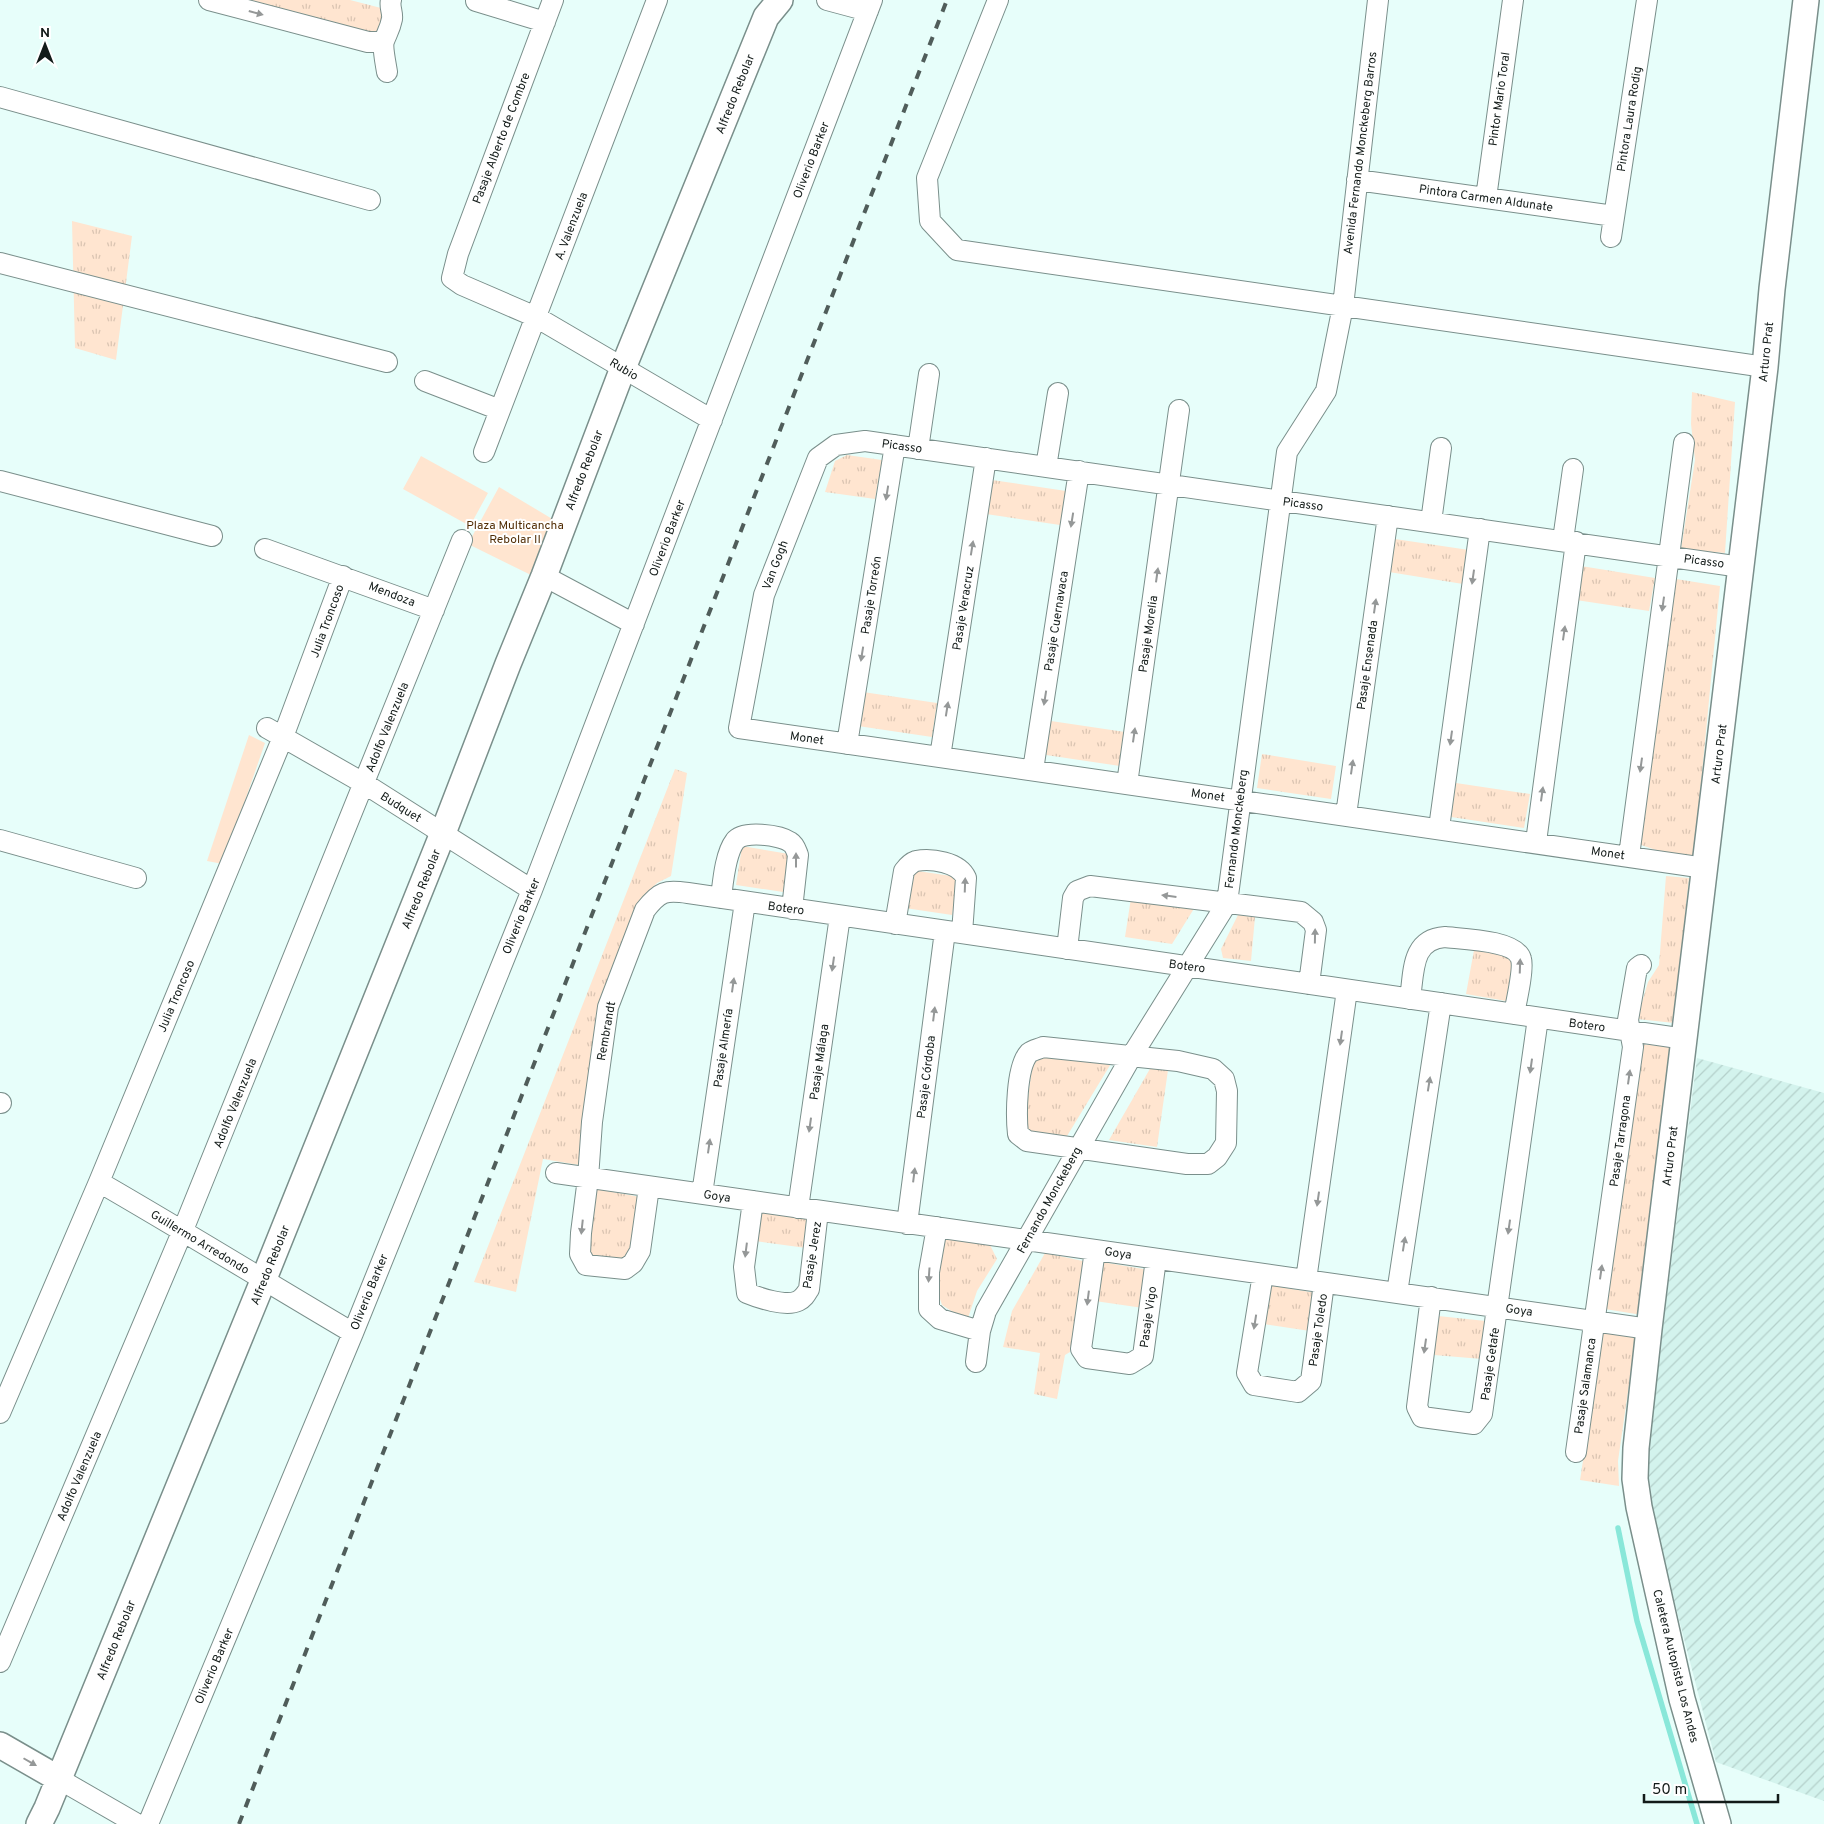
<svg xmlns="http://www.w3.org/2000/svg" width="1824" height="1824" font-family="Overpass,sans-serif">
<defs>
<pattern id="industrial-furrows" width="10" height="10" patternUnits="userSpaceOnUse" patternTransform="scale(1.25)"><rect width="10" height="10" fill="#d3f3ed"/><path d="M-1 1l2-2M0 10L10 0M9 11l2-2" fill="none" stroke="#b4d0cb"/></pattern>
<pattern id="grass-tufts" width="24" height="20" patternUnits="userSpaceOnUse" patternTransform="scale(1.25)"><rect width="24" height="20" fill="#ffe5d0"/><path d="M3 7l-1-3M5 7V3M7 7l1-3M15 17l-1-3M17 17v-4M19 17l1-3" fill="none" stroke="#dac4b2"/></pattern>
</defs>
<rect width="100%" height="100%" fill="#e7fefa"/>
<!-- industrial -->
<path fill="url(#industrial-furrows)" d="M 1697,1058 L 1824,1093 L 1824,1801 L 1716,1762 L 1653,1519 L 1651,1490 L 1646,1462 Z"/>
<!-- grass -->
<path fill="url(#grass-tufts)" d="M 238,0 L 350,0 L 381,8 L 385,14 L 381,33 L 374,35 Z
M 72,221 L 132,236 L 116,360 L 75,348 Z
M 1692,392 L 1735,402 L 1725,553 L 1681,549 L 1695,460 L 1691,424 Z
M 847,455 L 882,460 L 875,499 L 825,492 L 835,461 Z
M 992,480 L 1066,491 L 1060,525 L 986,514 Z
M 1395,539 L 1469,550 L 1463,584 L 1389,572 Z
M 1581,566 L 1655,578 L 1649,611 L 1576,600 Z
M 1676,579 L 1720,586 L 1694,856 L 1665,853 L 1638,844 Z
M 863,692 L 937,703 L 932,737 L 858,726 Z
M 1051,721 L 1125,732 L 1120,766 L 1046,755 Z
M 1262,754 L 1336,766 L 1331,799 L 1257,788 Z
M 675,769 L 687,773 L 671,876 L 657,883 L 640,900 L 583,1159 L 579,1165 L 543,1159 L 516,1292 L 474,1282 Z
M 1456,783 L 1530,794 L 1524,828 L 1451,817 Z
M 742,846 L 789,854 L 783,892 L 736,885 Z
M 911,870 L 958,877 L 952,915 L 905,908 Z
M 1666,876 L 1689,878 L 1674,1023 L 1637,1019 L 1648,982 L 1659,965 Z
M 1131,898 L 1195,907 L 1172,944 L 1125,937 Z
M 1238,915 L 1255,917 L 1251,961 L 1223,958 L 1221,949 Z
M 1474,950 L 1507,956 L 1513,962 L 1506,1001 L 1466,994 Z
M 1640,1044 L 1671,1047 L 1657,1147 L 1642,1315 L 1605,1309 Z
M 1046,1054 L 1112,1062 L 1064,1141 L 1031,1134 L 1024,1126 L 1033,1061 Z
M 1151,1067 L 1168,1070 L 1157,1147 L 1109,1140 Z
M 597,1189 L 640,1197 L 631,1252 L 619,1263 L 596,1259 L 587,1253 Z
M 759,1212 L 810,1218 L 806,1248 L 755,1241 Z
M 942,1237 L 989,1243 L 997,1259 L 977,1291 L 967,1321 L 942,1305 L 936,1287 Z
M 1045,1253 L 1083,1261 L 1070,1352 L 1065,1355 L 1057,1399 L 1034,1394 L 1040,1353 L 1003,1347 L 1012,1311 Z
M 1102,1262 L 1149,1270 L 1143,1308 L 1095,1301 Z
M 1269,1285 L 1316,1293 L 1310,1331 L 1263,1324 Z
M 1438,1316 L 1486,1321 L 1482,1359 L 1434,1355 Z
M 1603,1333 L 1636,1336 L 1618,1461 L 1619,1486 L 1580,1480 Z"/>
<!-- park -->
<path fill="#ffe5d0" d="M 421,456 L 488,493 L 470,526 L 403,489 Z
M 499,487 L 554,520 L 531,575 L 468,544 Z
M 249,735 L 265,743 L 223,864 L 207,861 Z"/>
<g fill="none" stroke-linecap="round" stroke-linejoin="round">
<!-- stream -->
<path stroke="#89e7d9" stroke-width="5.5" d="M 1618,1528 L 1637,1621 L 1697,1824"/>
<defs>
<path id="minor" d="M 209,0 L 368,42 L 383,42
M 553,0 L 458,254 L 452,278 L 462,285 L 536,317 L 712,420
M 827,0 L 868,11
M 998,0 L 927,178 L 930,221 L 957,250 L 1765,367
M 476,1 L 545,22
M 387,72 C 386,65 382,47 384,41 C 387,33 390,29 392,19 C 393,12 389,7 391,0
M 0,97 L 370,200
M 1357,180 L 1614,216
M 1486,198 L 1513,0
M 1611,237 L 1647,0
M 0,263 L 387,362
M 425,381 L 500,410
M 918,449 L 929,374
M 484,452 L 657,0
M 1046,467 L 1058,393
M 0,481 L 212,536
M 1431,522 L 1441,448
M 1563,540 L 1573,469
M 265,549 L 434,610
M 544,576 L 634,624
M 267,728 L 365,784 L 532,890
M 847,744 L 895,445
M 940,757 L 986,458
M 1033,770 L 1079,471
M 1127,784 L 1179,410
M 1346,815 L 1388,516
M 1439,828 L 1480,529
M 0,840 L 136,878
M 1536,842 L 1576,542
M 1629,856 L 1684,443
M 1705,868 L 739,728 L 764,595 L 818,458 L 836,445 L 865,441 L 1741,567
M 721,898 C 723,882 725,854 735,841 C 743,830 780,835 790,842 C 795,845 796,850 798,855 L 792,909
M 895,924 L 904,871 C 907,867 910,863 916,861 C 931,858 959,862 966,878 L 962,933
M 1067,949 L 1073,898 L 1077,891 L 1090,886 L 1301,912 L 1313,922 L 1316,930 L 1309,984
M 1410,999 C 1414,972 1411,939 1445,937 C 1462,939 1516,940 1521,959 C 1524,969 1516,1003 1514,1014
M 1043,1047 L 1178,1061 L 1213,1069 L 1224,1079 L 1227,1091 L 1226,1143 L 1217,1157 L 1208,1164 L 1187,1164 L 1027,1141 L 1018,1134 C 1016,1116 1016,1067 1029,1053 C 1033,1050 1039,1049 1043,1047 Z
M 0,1103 L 1,1103
M 556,1173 L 1649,1329
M 99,1182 C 184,1231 268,1283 353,1333
M 649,1187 L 640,1251 L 633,1263 L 625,1269 L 586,1265 L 580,1254 L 581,1233 L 588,1178 L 592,1122 L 608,1007 L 645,910 C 660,891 665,890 688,893 L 1685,1039
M 702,1194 L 745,902
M 753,1201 L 744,1267 L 747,1293 C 759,1298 786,1307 798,1301 C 804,1298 806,1294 809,1289 L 818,1211
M 798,1208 L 840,916
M 907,1224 L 945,931
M 937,1227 L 929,1272 L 929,1309 L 940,1319 L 980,1331
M 1095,1250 L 1081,1349 L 1087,1358 L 1130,1364 L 1143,1356 L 1156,1259
M 1263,1274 L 1247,1373 L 1254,1385 L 1298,1392 L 1311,1381 L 1324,1283
M 1306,1280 L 1347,990
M 1397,1293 L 1441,1003
M 1431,1297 L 1417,1407 L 1422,1417 L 1474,1424 L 1482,1414 L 1538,1018
M 976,1362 L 980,1331 L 986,1311 L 1131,1057 L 1227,903 L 1287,452 L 1326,391 L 1343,306 L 1378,0
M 0,1413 L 99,1182 L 283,737 L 343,576
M 1576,1452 L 1633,1047 L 1628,1020 L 1637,968 L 1641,965
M 0,1662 L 183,1230 L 462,540
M 59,1779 L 137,1824
M 148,1824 L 353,1333 L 532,890 L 872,0"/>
<path id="tertiary" d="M 0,1745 L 59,1779
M 39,1824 L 47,1808 L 263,1281 L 443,833 L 508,664 L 544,576 L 623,368 L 766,17 L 780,0
M 1718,1824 L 1682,1699 L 1639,1507 L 1635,1479 L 1636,1448 L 1649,1329 L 1765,367 L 1772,289 L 1806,0"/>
</defs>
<!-- minor casing -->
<use href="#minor" stroke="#7a8f8b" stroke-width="22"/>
<!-- tertiary casing -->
<use href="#tertiary" stroke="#7a8f8b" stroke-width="28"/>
<!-- minor -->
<use href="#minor" stroke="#fff" stroke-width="20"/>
<!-- tertiary -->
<use href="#tertiary" stroke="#fff" stroke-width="25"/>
<!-- rail -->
<path stroke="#505d5a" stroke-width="4" stroke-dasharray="9 9" stroke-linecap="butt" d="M 239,1824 L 947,0"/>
</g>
<!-- one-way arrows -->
<defs><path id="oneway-solid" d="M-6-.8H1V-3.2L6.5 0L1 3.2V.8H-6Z" transform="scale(1.25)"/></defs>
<g fill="#959898">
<use href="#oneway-solid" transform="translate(256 13) rotate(15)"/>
<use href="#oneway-solid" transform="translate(887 493) rotate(99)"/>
<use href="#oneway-solid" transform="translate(1072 520) rotate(99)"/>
<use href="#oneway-solid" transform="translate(972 548) rotate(-81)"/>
<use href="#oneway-solid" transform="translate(1157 575) rotate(-82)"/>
<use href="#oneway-solid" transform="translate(1473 577) rotate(98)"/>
<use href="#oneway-solid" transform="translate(1663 604) rotate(98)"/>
<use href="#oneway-solid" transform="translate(1375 606) rotate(-82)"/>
<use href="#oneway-solid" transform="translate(1564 633) rotate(-82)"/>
<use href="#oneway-solid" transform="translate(862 654) rotate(99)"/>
<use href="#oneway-solid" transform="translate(1045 698) rotate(99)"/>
<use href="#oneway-solid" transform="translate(947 709) rotate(-81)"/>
<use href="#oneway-solid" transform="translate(1134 735) rotate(-82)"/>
<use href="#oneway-solid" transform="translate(1451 738) rotate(98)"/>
<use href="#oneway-solid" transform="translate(1641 765) rotate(98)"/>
<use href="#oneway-solid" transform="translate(1352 767) rotate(-82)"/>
<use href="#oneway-solid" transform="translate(1542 794) rotate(-82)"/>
<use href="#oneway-solid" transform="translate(796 860) rotate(-90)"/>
<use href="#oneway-solid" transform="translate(965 885) rotate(-88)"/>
<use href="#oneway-solid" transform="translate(1169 896) rotate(-173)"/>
<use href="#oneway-solid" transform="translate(1315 936) rotate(-89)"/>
<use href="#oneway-solid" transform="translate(833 964) rotate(98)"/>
<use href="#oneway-solid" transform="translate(1520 966) rotate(-88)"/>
<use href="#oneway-solid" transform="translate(733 985) rotate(-82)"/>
<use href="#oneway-solid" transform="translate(934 1014) rotate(-83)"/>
<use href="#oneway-solid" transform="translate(1341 1038) rotate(98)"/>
<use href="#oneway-solid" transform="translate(1531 1066) rotate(98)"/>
<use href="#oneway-solid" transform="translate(1629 1077) rotate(-82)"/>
<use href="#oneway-solid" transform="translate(1429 1084) rotate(-81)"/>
<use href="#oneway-solid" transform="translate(810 1125) rotate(98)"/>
<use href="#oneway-solid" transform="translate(709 1146) rotate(-82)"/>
<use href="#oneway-solid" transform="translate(914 1175) rotate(-83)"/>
<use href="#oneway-solid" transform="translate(1318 1199) rotate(98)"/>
<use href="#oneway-solid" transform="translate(582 1227) rotate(96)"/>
<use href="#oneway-solid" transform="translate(1509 1227) rotate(98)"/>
<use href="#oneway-solid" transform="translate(1404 1244) rotate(-81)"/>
<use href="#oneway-solid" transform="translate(746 1250) rotate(97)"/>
<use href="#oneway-solid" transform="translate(1601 1272) rotate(-82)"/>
<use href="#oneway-solid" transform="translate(929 1275) rotate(94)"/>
<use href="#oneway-solid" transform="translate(1088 1298) rotate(97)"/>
<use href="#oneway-solid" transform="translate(1255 1322) rotate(99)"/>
<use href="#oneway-solid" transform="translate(1425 1346) rotate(98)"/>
<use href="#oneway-solid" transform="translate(30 1762) rotate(30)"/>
</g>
<g text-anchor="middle" stroke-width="4" stroke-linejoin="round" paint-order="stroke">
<!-- street labels -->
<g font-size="12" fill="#131b19" stroke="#fff">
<text transform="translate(735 94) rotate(-68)" y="4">Alfredo Rebolar</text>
<text transform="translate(1499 99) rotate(-82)" y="4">Pintor Mario Toral</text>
<text transform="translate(1629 119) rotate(-81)" y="4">Pintora Laura Rodig</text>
<text transform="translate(501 138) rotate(-69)" y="4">Pasaje Alberto de Combre</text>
<text transform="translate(1360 153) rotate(-83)" y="4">Avenida Fernando Monckeberg Barros</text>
<text transform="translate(811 160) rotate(-69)" y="4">Oliverio Barker</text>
<text transform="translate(1486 198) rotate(8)" y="4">Pintora Carmen Aldunate</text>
<text transform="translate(571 226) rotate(-69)" y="4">A. Valenzuela</text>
<text transform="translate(1766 352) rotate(-84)" y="4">Arturo Prat</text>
<text transform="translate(624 369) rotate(31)" y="4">Rubio</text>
<text transform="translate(902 446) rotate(8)" y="4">Picasso</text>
<text transform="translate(584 470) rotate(-69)" y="4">Alfredo Rebolar</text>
<text transform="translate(1303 504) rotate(8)" y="4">Picasso</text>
<text transform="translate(667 538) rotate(-69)" y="4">Oliverio Barker</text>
<text transform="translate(1704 561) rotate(8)" y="4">Picasso</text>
<text transform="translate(775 565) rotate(-69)" y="4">Van Gogh</text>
<text transform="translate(392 594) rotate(21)" y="4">Mendoza</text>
<text transform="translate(871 595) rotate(-81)" y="4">Pasaje Torreón</text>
<text transform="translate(963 608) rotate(-81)" y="4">Pasaje Veracruz</text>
<text transform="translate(327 621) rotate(-70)" y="4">Julia Troncoso</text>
<text transform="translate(1056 621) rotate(-81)" y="4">Pasaje Cuernavaca</text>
<text transform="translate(1148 634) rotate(-82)" y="4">Pasaje Morelia</text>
<text transform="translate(1367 665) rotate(-82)" y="4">Pasaje Ensenada</text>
<text transform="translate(387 727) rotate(-68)" y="4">Adolfo Valenzuela</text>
<text transform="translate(807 738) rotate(8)" y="4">Monet</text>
<text transform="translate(1719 754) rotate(-83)" y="4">Arturo Prat</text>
<text transform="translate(1208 795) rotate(8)" y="4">Monet</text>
<text transform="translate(401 807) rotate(32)" y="4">Budquet</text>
<text transform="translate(1236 829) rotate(-83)" y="4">Fernando Monckeberg</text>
<text transform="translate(1608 853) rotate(8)" y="4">Monet</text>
<text transform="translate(421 889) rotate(-68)" y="4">Alfredo Rebolar</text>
<text transform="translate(786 908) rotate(8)" y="4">Botero</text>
<text transform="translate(521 916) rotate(-68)" y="4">Oliverio Barker</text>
<text transform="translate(1187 966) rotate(8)" y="4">Botero</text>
<text transform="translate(176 996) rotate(-67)" y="4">Julia Troncoso</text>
<text transform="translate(1587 1025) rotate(8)" y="4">Botero</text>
<text transform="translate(606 1031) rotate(-80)" y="4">Rembrandt</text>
<text transform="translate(723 1048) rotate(-82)" y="4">Pasaje Almería</text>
<text transform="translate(819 1062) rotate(-82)" y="4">Pasaje Málaga</text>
<text transform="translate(926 1077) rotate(-83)" y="4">Pasaje Córdoba</text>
<text transform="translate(235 1103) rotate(-68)" y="4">Adolfo Valenzuela</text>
<text transform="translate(1620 1141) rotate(-82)" y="4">Pasaje Tarragona</text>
<text transform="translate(1670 1156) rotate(-83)" y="4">Arturo Prat</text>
<text transform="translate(717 1196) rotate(8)" y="4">Goya</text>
<text transform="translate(1049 1200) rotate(-61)" y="4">Fernando Monckeberg</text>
<text transform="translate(200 1242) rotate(31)" y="4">Guillermo Arredondo</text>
<text transform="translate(1118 1253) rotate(8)" y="4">Goya</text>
<text transform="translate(812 1255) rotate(-81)" y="4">Pasaje Jerez</text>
<text transform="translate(270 1265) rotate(-68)" y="4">Alfredo Rebolar</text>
<text transform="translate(369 1292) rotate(-68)" y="4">Oliverio Barker</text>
<text transform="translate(1519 1310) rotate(8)" y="4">Goya</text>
<text transform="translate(1148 1317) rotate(-82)" y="4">Pasaje Vigo</text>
<text transform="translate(1318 1330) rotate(-82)" y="4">Pasaje Toledo</text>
<text transform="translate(1490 1364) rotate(-82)" y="4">Pasaje Getafe</text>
<text transform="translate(1585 1386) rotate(-82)" y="4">Pasaje Salamanca</text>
<text transform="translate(79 1476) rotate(-67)" y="4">Adolfo Valenzuela</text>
<text transform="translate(116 1640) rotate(-68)" y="4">Alfredo Rebolar</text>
<text transform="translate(214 1666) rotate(-67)" y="4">Oliverio Barker</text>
<text transform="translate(1676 1666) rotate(76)" y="4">Caletera Autopista Los Andes</text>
</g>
<!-- park labels -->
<g font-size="12" fill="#512d05" stroke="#fff">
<text x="515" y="529">Plaza Multicancha<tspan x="515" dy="14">Rebolar II</tspan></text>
</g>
</g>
<!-- north arrow -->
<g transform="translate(45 45)" stroke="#ffffff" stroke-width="4" paint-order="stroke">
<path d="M0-4L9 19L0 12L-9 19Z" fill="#131b19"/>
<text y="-8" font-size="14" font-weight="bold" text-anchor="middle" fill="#131b19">N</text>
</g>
<!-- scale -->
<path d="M1644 1794v8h134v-8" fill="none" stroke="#131b19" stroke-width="2.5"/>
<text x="1652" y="1794" font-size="15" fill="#131b19" stroke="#ffffff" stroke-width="4" paint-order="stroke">50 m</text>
</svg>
